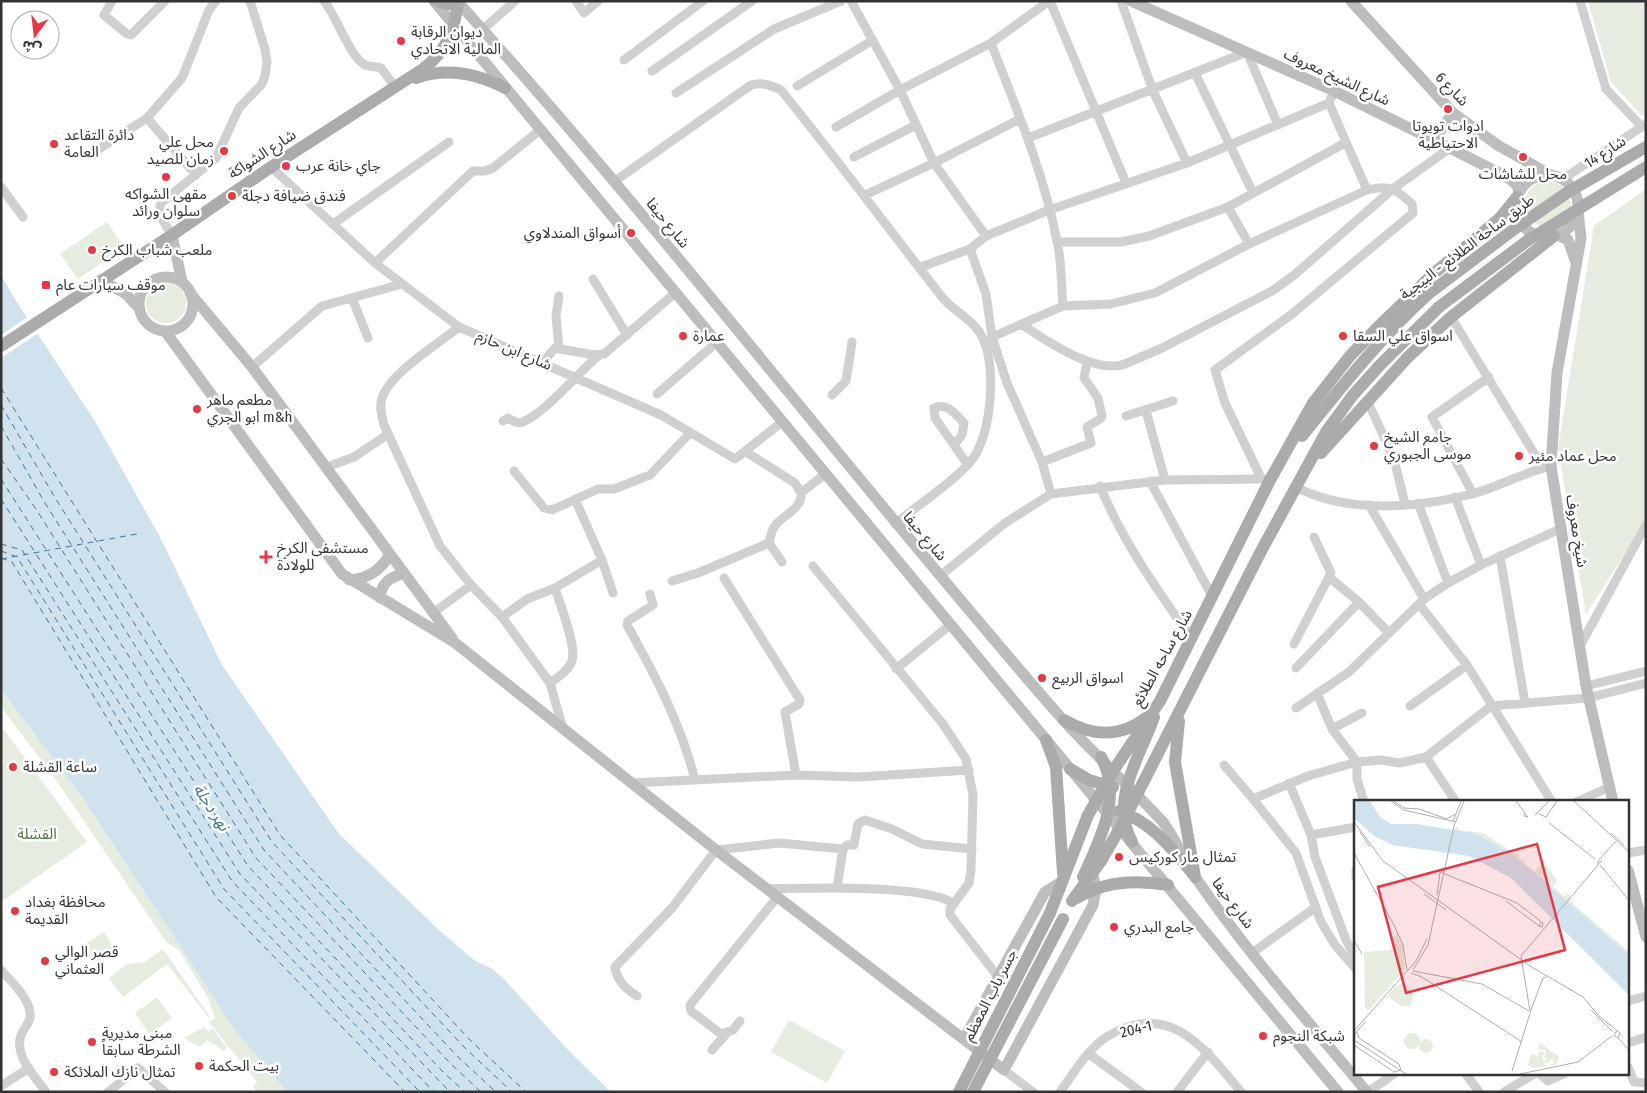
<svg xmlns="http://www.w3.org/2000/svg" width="1647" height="1093" font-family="'Fira Sans Condensed','Noto Sans Arabic',sans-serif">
<rect width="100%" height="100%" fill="#fff"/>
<!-- green -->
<path fill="#e6ecdf" d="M 1588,1 L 1646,1 L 1646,113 L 1642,116 L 1611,82 Z
M 1542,181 C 1561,180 1572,191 1571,210 L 1546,228 C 1520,222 1517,191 1542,181 Z
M 1646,189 L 1646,521 L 1586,614 L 1558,448 L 1594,226 Z
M 107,222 L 124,247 L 78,279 L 60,254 Z
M146 303a20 20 0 1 1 40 0a20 20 0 1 1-40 0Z
M 1,690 L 80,794 L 235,1030 L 287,1092 L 257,1092 L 253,1087 L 257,1082 L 209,1022 L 215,1018 L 207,996 L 179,950 L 167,943 L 52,774 L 1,707 Z
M 1,726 L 87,842 L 1,902 Z
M 104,932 L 115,951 L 96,963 L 85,944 Z
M 163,949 L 210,1017 L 209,1018 L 167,964 L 123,997 L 109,978 L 127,964 L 145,962 Z
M 157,997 L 172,1018 L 149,1034 L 135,1013 Z
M 789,1020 L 845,1051 L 827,1083 L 771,1052 Z
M 204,1027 L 209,1032 L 212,1028 L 227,1048 L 224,1051 L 207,1040 L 200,1047 L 184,1038 Z"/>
<!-- water -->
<path fill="#cfe2ee" d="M 1,275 L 18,304 L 96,423 L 160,537 L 222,665 L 339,834 L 439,930 L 475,961 L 491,968 L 504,979 L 569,1051 L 611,1092 L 287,1092 L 235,1030 L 80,794 L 1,690 Z"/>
<!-- pier -->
<path fill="#fff" d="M 29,316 L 40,332 L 1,358 L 1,335 Z"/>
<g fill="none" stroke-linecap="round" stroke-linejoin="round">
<!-- ferry -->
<path stroke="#3f7597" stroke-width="1" stroke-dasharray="6 5" stroke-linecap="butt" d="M 1,388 L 280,835 L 469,1039 L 526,1092
M 1,405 L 54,496 L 272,842 L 464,1047 L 512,1092
M 1,426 L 45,503 L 264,850 L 457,1056 L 496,1092
M 1,459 L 36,509 L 256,858 L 451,1064 L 481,1092
M 1,479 L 248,866 L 444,1073 L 465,1092
M 1,499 L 240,874 L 450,1092
M 1,544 L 22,550 L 232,881 L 434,1092
M 1,551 L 17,557 L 224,889 L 420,1092
M 1,558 L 12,562 L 216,897 L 405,1092
M 1,559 L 142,533"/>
<!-- street -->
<path stroke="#d0d0d0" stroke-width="9" d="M 112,1 L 104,15 L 127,34 L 131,35 L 165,1
M 324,1 C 337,17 350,57 365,65 C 370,67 376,66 381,68 L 396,88
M 576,1 L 584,13 L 598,1
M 851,1 L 900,90 L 934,163 L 986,236
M 1050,1 L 1126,183
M 1121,1 L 1153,91 L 1187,163
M 1580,1 L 1606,89 L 1642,127
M 482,30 L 515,1
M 991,43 C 1016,108 1044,173 1057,241 C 1062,262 1061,284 1063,306
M 624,60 L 703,1
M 652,71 L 752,1
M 1195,73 L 1253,193
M 797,86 L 873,40
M 676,93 L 774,29 L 841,1
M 1329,103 L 1367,190
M 836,127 L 900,90 L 991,43 L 1049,1
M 1028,138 L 1247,52 L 1278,125
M 96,151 L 147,118
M 854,157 L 916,125
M 271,167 L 375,263 L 459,327 L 661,415 L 735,459 L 782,422
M 196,175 L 147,118 L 182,78 L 209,10 L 216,1
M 1563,179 L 1646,124
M 615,181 L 751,85 C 763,82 770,85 781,90 C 836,158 888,228 942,297 C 953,311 971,318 980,333 C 997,362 992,422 977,452 C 966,474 916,506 895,524
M 1,187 L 23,217
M 865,195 L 934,163 L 1020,119
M 1228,207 L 1249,244
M 333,224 L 449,142
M 172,235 C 166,225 156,214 161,203 L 216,158 L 239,108 L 262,84 L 265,76 L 267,62 L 265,49 L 250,1
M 1058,242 L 1121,242 L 1149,236 L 1228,207 L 1345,143
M 970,249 L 986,294 L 992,337 L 1007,383 L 1042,462 L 1051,494
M 375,263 L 473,171 L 485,171 L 493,168 L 540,130
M 921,267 L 970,249 L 986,236 L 1049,210 L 1187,163 L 1329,103 L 1334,91
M 593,279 L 627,335
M 352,298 L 368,338
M 1451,317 L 1543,468
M 1021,324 C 1045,340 1095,375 1125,364 L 1162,348 L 1272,291 L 1293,276 L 1394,188 L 1450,148
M 459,327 C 438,344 390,373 382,398 C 379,407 382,416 384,425 L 440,546 L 471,585 L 502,617 L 550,683 L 563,729
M 992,337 L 1063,306 L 1111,304 L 1155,293 L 1249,244 L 1367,190 C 1389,184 1396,189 1412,204 L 1413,213 L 1292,314 L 1215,370 L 1225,403 L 1261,478
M 559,348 L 556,316 L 559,296
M 542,363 L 555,348 L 594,355 L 604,354 L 675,293
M 252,367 L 322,306 L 402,284
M 657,394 L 716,343
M 832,395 L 846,381 L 852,342
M 1367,400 L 1394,459 L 1405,504
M 1146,411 L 1165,480
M 1126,416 L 1173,401
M 503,421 L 508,418 C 513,421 517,424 523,422 C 546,412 578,373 599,355
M 954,445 L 962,435 L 964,423 C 955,414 948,402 934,408 L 935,418 L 968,465
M 746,452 L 795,483 L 801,493 C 803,509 781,516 774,527 C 771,532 770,538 769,543 L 782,562
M 1042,462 L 1091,443 L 1087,427 L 1100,419 L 1102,416 L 1098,398 L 1084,378 L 1087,362
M 327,467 L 354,457 L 387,435
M 514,471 L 544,508 L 552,510 L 598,489 L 614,489 L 650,475 L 690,433
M 1150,481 L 1213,598
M 1100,486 C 1123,542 1157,590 1192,639
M 1296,487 C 1347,514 1417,508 1472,494 C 1499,487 1524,472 1551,466
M 801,493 L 825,474
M 1473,494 L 1432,417 L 1489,377
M 1455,497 L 1481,565
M 575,499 L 602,560 L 613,593
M 1418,503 L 1448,583
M 1369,505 L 1424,599
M 1500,556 L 1525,703
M 813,566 L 943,724 L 966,759 L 973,795 L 971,870 L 969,883 L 950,909 L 950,915 L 999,978
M 940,576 L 1005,523 L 1051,494 L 1165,480 L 1266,479
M 724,578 L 800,700 L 799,704 L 785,712 L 796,775
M 1330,578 L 1359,602 L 1389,633
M 672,581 L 698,573 L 769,543
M 650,594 L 653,605 L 628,621 L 627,625 C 655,675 681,724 695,780
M 1419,604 L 1467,665 L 1552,802
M 433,613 L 471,585
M 502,617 L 527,599 L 555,588 L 602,560
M 1294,644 L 1331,573 L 1314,537
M 1581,644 L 1646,525
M 1296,668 L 1359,602
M 896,669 L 950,625
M 550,683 C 558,677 568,671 572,661 C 577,647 560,604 555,588
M 1586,686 L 1646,671
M 1317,693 L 1332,729 L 1357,762 L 1357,779 L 1364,802
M 1410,706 L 1467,665
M 1296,708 L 1349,672 L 1424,599 L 1448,583 L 1481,565 L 1562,528
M 1332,729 L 1362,713
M 1426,757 L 1456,802
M 1224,765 L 1253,799 L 1308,776 L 1357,762 L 1381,760 L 1400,763 L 1426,757 L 1491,706 L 1588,698 L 1646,683
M 632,783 L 796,775 L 858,777 L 969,770
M 1289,783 L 1311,835 L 1315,857 L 1346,940 L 1356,958
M 1253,799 L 1296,853 L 1321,922 L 1335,945 L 1356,969
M 1576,802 L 1610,787
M 1311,835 L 1356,827
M 1628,853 L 1646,850
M 1356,870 L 1356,878
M 837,888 L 843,849
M 769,889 C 808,888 923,884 953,903
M 1252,953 L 1316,907
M 1,970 C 11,981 38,1006 28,1023 C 23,1031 18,1037 20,1048 C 22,1064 37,1079 46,1092
M 637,996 C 626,989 617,981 615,967 L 672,908 L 716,850 L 779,843 L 843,849 L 847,845 L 854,845 L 858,824 L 865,820 L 892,829 L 922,844 L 972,849
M 1628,1001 L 1646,996
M 740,1021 L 733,1030 L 721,1034 L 691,1011 L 690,1005 L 778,896
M 1628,1043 L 1646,1037
M 712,1050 L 726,1034
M 1089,1054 L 1141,1092
M 1628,1067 L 1634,1082 L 1646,1083
M 1004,1070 L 1033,1092
M 1466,1074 L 1479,1092
M 1540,1074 L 1548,1081 L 1564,1074
M 1,1086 L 29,1068
M 108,1092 L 138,1068 L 165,1092
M 1060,1092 C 1074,1073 1088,1048 1108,1036 C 1170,999 1205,1049 1241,1092
M 1177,1092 L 1208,1052
M 1368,1092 L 1394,1074
M 1504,1092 L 1534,1074"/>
<!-- secondary -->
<path stroke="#bdbdbd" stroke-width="11" d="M 434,1 L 1338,1092
M 457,1 C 665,231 853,479 1057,713 C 1090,751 1129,785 1163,822 C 1176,840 1184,860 1196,878 C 1247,953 1309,1022 1367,1092
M 1131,1 L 1334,91 L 1450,148 L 1507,177 L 1517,185 L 1519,193
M 1351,1 L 1453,113 L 1499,146 L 1551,175
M 1434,140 L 1453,113
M1516 206a31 31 0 1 1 62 0a31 31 0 1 1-62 0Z
M 1578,212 L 1581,238 L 1557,373 L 1551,466 L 1586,686 L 1613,802
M 172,235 L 182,282
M 1558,235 L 1568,240 L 1575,260
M139 304a27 27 0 1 1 54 0a27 27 0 1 1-54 0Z
M 101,280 L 126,294 L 139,308
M 190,293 L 252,367 L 452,638
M 165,331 L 342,574 L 454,642 L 716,850 L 1004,1070 L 1093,905 L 1096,889 L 1091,866
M 349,580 C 368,579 381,570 390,554
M 380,598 C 381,584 390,576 404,574
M 1628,870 L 1646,937
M 964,1039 L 1045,892 L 1063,881"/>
<!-- primary -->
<path stroke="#ababab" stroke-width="12" d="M 436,1 L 448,4 L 458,3
M 416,78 C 447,67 476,73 505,88
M 1,346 L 172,235 L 271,167 L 423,69 C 446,52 455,30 458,1
M 1302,436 C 1342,386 1381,337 1428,294
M 1321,453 L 1408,357 L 1451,317 L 1554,236
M 1064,720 C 1091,736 1120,738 1146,718
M 1179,721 L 1175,762 L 1195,877
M 1046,740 L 1056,767 L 1063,873
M 1070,769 L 1089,780 L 1113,787
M 1119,811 C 1153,823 1172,849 1194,875
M 1132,842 C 1109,800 1140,757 1154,717
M 1083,877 C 1100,840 1123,796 1101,757
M 1077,898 C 1104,881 1138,880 1168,885
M 1072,901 L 1101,861 L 1120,828 L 1260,553 L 1326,432 L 1353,395 L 1381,364 L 1439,307
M 1050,913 L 1088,815 L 1115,768 L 1160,701 L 1270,480 L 1313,403 L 1350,356 L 1382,323 L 1432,275 L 1500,218 L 1517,197"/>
<!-- primary-bridge -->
<path stroke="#ababab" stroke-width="12" d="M 1428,294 L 1513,230 L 1568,192 L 1646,147
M 1439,307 L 1527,241 L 1646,167
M 959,1092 L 1050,913
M 973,1092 L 1063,919"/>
</g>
<!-- markers -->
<g fill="#e63946" stroke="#fff" stroke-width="2">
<circle cx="401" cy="41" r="5"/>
<circle cx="1448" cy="109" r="5"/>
<circle cx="54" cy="144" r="5"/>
<circle cx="224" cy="151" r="5"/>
<circle cx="1523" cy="157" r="5"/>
<circle cx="286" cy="166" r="5"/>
<circle cx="166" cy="177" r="5"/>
<circle cx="232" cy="196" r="5"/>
<circle cx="631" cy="233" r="5"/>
<circle cx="92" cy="250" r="5"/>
<rect x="41" y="280" width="10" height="10" rx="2.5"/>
<circle cx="683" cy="336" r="5"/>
<circle cx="1343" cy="336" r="5"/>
<circle cx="197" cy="409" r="5"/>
<circle cx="1374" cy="446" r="5"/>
<circle cx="1519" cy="456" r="5"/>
<path d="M263.5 549.5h5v5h5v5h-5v5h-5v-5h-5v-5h5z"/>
<circle cx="1042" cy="678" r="5"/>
<circle cx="13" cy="767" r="5"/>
<circle cx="1119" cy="857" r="5"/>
<circle cx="15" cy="911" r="5"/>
<circle cx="1114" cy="927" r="5"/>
<circle cx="45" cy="961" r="5"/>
<circle cx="1263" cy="1036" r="5"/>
<circle cx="92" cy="1042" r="5"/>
<circle cx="199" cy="1066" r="5"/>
<circle cx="54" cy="1072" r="5"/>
</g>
<g text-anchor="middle" stroke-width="5" stroke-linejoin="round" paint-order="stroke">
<!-- poi labels -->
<g font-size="15" fill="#333" stroke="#fff" text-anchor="start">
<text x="411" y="37">ديوان الرقابة<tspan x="411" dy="17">المالية الاتحادي</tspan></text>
<text x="1448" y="131" text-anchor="middle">ادوات تويوتا<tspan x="1448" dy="17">الاحتياطية</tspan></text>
<text x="64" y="140">دائرة التقاعد<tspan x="64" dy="17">العامة</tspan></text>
<text x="214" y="147" text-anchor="end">محل علي<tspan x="214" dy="17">زمان للصيد</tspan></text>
<text x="296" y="171">جاي خانة عرب</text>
<text x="1523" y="179" text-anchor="middle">محل للشاشات</text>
<text x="166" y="199" text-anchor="middle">مقهى الشواكه<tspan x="166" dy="17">سلوان ورائد</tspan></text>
<text x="242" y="201">فندق ضيافة دجلة</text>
<text x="621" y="238" text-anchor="end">أسواق المندلاوي</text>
<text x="102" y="255">ملعب شباب الكرخ</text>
<text x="56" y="290">موقف سيارات عام</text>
<text x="693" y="341">عمارة</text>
<text x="1353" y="341">اسواق علي السقا</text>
<text x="207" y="405">مطعم ماهر<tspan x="207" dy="17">ابو الجري m&amp;h</tspan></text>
<text x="1384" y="442">جامع الشيخ<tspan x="1384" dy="17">موسى الجبوري</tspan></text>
<text x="1529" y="461">محل عماد مئير</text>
<text x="277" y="553">مستشفى الكرخ<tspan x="277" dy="17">للولادة</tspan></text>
<text x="1052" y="683">اسواق الربيع</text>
<text x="23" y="772">ساعة القشلة</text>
<text x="1129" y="862">تمثال مار كوركيس</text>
<text x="25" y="907">محافظة بغداد<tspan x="25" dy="17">القديمة</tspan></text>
<text x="1124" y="932">جامع البدري</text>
<text x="55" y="957">قصر الوالي<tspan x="55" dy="17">العثماني</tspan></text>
<text x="102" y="1038">مبنى مديرية<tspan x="102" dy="17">الشرطة سابقاً</tspan></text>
<text x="1273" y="1041">شبكة النجوم</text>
<text x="209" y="1071">بيت الحكمة</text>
<text x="64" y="1077">تمثال نازك الملائكة</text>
</g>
<!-- street labels -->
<g font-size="15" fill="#333" stroke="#fff">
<text transform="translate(1337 77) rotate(25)" y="5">شارع الشيخ معروف</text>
<text transform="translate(1452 89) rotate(46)" y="5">شارع 6</text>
<text transform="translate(1605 152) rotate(-33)" y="5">شارع 14</text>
<text transform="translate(262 154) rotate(-33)" y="5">شارع الشواكة</text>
<text transform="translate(668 223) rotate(51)" y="5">شارع حيفا</text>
<text transform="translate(1467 247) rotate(-37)" y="5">طريق ساحة الطلائع - البيجية</text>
<text transform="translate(514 350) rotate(23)" y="5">شارع ابن حازم</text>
<text transform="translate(1577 531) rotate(81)" y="5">شیخ معروف</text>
<text transform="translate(925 536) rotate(50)" y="5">شارع حيفا</text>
<text transform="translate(1162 658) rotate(-61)" y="5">شارع ساحه الطلائع</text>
<text transform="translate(1233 903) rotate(53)" y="5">شارع حيفا</text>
<text transform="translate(990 995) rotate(-63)" y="5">جسر باب المعظم</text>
<text transform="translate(1136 1029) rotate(-13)" y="5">204-1</text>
</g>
<!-- park labels -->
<g font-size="15" fill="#56703f" stroke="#fff">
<text x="37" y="839">القشلة</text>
</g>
<!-- water labels -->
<g font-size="16" font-style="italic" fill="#3f7597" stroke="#fff">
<text transform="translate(212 807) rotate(57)" y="6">نهر دجلة</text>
</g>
</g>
<!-- overview -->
<g transform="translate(1354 800)">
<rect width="275" height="275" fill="#fff"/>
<path d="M 102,26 L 105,30 L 129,33 L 162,54 L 166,54 L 165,57 L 170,61 L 173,57 L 171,62 L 165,58 L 209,95 L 214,97 L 210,92 L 216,95 L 217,102 L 275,152 L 275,155 L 160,55 L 123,34 L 100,32 ZM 189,61 L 203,80 L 200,86 L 181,71 ZM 42,132 L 49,147 L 51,169 L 14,211 L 11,207 L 10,152 L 36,150 ZM 49,181 L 60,195 L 56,206 L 47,206 L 33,196 ZM50 241a8 8 0 1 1 16 0a8 8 0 1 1-16 0ZM65 246a7 7 0 1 1 14 0a7 7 0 1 1-14 0ZM 186,243 L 205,257 L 203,264 L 195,266 L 200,262 L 198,259 L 193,264 L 190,261 L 192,266 L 179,268 L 174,265 L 177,254 L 184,256 L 186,251 L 190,252 L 188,261 L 190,260 L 194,261 L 190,258 L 192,251 L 184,249 Z" fill="#e6ecdf"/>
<path d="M 0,1 L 16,1 L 26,17 L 37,24 L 63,24 L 123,34 L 160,55 L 275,155 L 275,195 L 157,78 L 115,56 L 38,45 L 20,36 L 0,18 Z" fill="#cfe2ee"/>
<path fill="none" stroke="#cfe2ee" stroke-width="2.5" d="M 0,1 L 22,27 L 36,35 L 94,43M 1,1 L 22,27 L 36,34 L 94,42M 2,1 L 23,26 L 37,33 L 116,44 L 141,57 L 165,72 L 205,108M 4,1 L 23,25 L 37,32 L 95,40M 5,1 L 24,24 L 37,31 L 95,39M 6,1 L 25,23 L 37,30 L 95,38M 0,3 L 21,28 L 36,36 L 116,47 L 164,75 L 275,175M 0,5 L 21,29 L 35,37 L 116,48 L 163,76 L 275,177M 0,7 L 20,30 L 35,38 L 93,47M 99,39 L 116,41 L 142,54 L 167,69 L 183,84M 99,40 L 116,42 L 142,55 L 166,70 L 185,87M 99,41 L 116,43 L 141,56 L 166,71 L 195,97 L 201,93M 98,43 L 116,45 L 165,73 L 275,171M 98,44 L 116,46 L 164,74 L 275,172M 97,47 L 116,50 L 162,76 L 275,178M 186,87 L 199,95M 210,108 L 227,124M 208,110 L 275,169M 209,110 L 275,168M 208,115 L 275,174"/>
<path fill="none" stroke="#adadad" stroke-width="1" d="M 37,1 L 50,10 L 102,22M 40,1 L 50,8 L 65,9 L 93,19 L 101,14M 162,1 L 174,17 L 170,16 L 171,13M 220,1 L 275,52M 185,14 L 192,17 L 203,1M 181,15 L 195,1M 99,21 L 107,1M 0,22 L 29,61 L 176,166 L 229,197 L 245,216 L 266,233 L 264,238 L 260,235 L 263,231M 195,23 L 241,59M 6,32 L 16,47M 257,33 L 270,45M 0,53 L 40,125 L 49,145 L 53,170M 248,60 L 244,65 L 244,61 L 263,40M 246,65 L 275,100M 70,94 L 92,110M 83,95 L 86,72 L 163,103 L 189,123 L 188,127 L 185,126 L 187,122M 152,101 L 185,126M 0,141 L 8,154M 59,170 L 74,145 L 100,26 L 110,1M 59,171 L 128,184 L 175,211M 57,173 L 68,177 L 168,242M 237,210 L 258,231M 176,211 L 167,156 L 244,65M 0,231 L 62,161 L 73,139M 0,235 L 11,222M 264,238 L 275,250M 0,240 L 52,274M 0,245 L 40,272 L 47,270 L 45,264 L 5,238 L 3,232M 158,271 L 178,207 L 189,178 L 193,177M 166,274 L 224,262 L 258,236"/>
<path fill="#e63946" fill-opacity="0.15" stroke="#e63946" stroke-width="2.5" d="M 183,44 L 211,150 L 52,193 L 24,87 Z"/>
<rect width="275" height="275" fill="none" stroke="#333" stroke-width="2.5"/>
</g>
<!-- border -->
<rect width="1647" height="1093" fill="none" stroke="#333333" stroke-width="5"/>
<!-- north arrow -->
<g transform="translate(35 35) rotate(195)"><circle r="24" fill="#ffffff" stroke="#adadad"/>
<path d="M0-4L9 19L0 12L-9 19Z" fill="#e63946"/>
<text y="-8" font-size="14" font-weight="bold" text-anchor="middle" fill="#333333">ش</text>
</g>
</svg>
